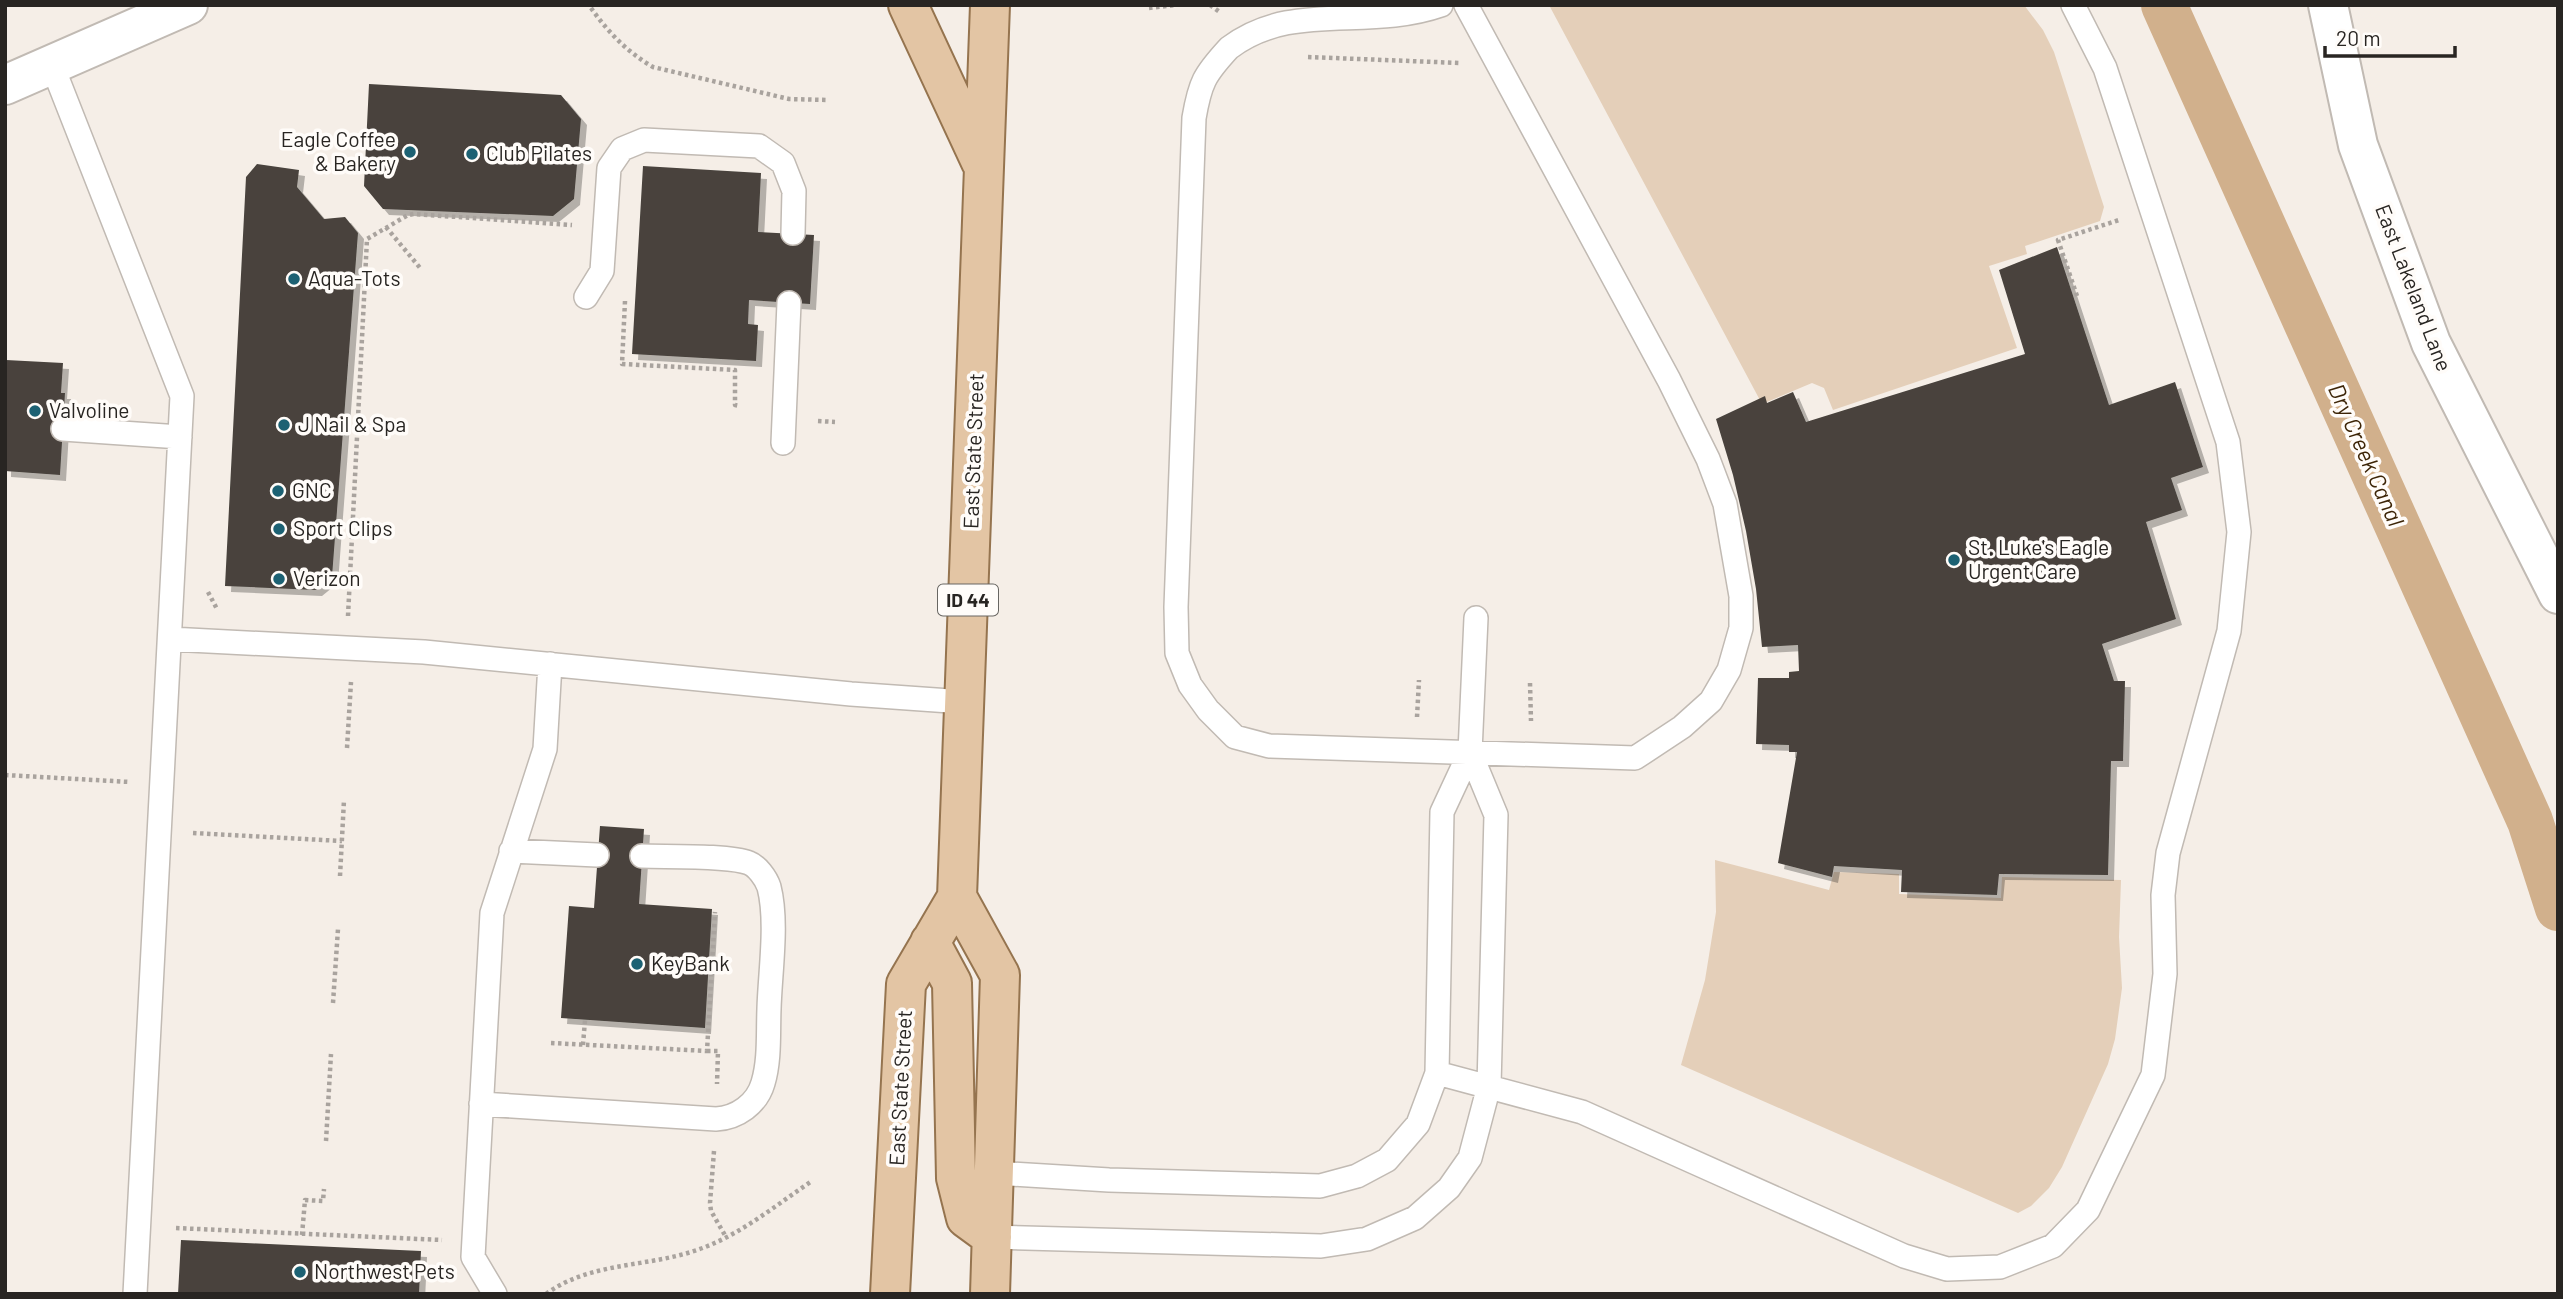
<svg xmlns="http://www.w3.org/2000/svg" width="2563" height="1299" font-family="Barlow,sans-serif">
<defs>
<filter id="shadow"><feDropShadow dx="6" dy="6" stdDeviation="0" flood-color="#0004"/></filter>
</defs>
<rect width="100%" height="100%" fill="#f5eee7"/>
<!-- green -->
<path fill="#e4cfb9" d="M 1549,5 L 2024,5 L 2043,30 L 2054,52 L 2104,207 L 2100,221 L 2025,246 L 2027,254 L 1989,266 L 2017,348 L 1833,410 L 1824,388 L 1812,383 L 1762,404 Z
M 1715,860 L 1829,890 L 1834,872 L 1899,874 L 1899,894 L 2001,898 L 2002,877 L 2121,880 L 2119,937 L 2122,988 L 2115,1039 L 2108,1064 L 2062,1167 L 2049,1188 L 2031,1206 L 2018,1213 L 1681,1065 L 1705,980 L 1716,912 Z"/>
<g fill="none" stroke-linecap="round" stroke-linejoin="round">
<!-- canal -->
<path stroke="#d1b08c" stroke-width="46" d="M 2164,5 L 2530,821 L 2558,908"/>
</g>
<!-- building -->
<path fill="#48433d" filter="url(#shadow)" d="M 369,84 L 561,95 L 581,119 L 574,199 L 553,216 L 383,209 L 364,186 Z
M 257,164 L 299,170 L 297,187 L 324,219 L 345,217 L 358,233 L 332,577 L 316,590 L 225,586 L 246,177 Z
M 643,166 L 761,173 L 758,232 L 814,235 L 810,304 L 749,300 L 748,324 L 758,325 L 756,361 L 632,354 Z
M 2057,247 L 2109,405 L 2175,382 L 2203,467 L 2171,478 L 2182,510 L 2146,522 L 2176,619 L 2102,644 L 2114,681 L 2125,681 L 2123,761 L 2111,761 L 2108,875 L 1999,874 L 1997,895 L 1901,892 L 1902,870 L 1834,866 L 1832,877 L 1778,863 L 1797,752 L 1789,752 L 1789,745 L 1756,744 L 1758,678 L 1789,678 L 1789,672 L 1799,671 L 1798,645 L 1762,647 L 1756,589 L 1746,531 L 1733,475 L 1716,419 L 1765,396 L 1767,403 L 1793,392 L 1806,422 L 2025,354 L 1999,270 Z
M 6,360 L 63,363 L 61,393 L 65,393 L 60,475 L 5,471 Z
M 600,826 L 644,829 L 639,904 L 712,909 L 705,1028 L 561,1018 L 569,906 L 594,908 Z
M 181,1240 L 421,1251 L 419,1294 L 178,1294 Z"/>
<g fill="none" stroke-linecap="round" stroke-linejoin="round">
<defs>
<path id="service" d="M 1441,5 C 1367,31 1292,0 1229,48 C 1204,75 1200,83 1194,118 L 1176,607 L 1177,653 L 1190,685 L 1208,710 L 1235,737 L 1269,746 L 1635,758 L 1682,727 L 1711,701 L 1729,670 L 1741,628 L 1741,596 L 1725,504 L 1708,459 L 1669,380 L 1466,5
M 52,65 L 182,396 L 135,1294
M 586,297 L 602,271 L 609,168 L 622,149 L 644,140 L 759,146 L 783,163 L 794,191 L 793,233
M 63,429 L 180,437
M 783,443 L 789,303
M 170,639 L 424,652 L 851,694 L 964,702
M 511,851 L 597,855
M 1437,1073 L 1582,1112 L 1904,1256 L 1947,1269 L 2000,1267 L 2053,1246 L 2088,1210 L 2153,1075 L 2165,974 L 2163,895 L 2168,853 L 2229,631 L 2239,532 L 2228,442 L 2105,68 L 2073,5
M 481,1104 L 716,1119 C 737,1118 757,1104 763,1083 C 770,1060 768,1033 769,1009 C 770,972 778,922 769,887 C 766,878 757,866 749,863 C 730,855 666,857 642,856
M 994,1173 L 1109,1180 L 1320,1186 L 1357,1176 L 1387,1160 L 1418,1124 L 1437,1073 L 1442,812 L 1470,752 L 1476,618
M 992,1237 L 1321,1246 L 1367,1239 L 1415,1218 L 1449,1188 L 1470,1158 L 1489,1086 L 1496,815 L 1470,752
M 495,1294 L 473,1257 L 492,913 L 545,749 L 550,664"/>
<path id="minor" d="M 2328,5 L 2358,145 L 2431,343 L 2558,594"/>
<path id="tertiary" d="M 5,85 L 188,5"/>
<path id="primary" d="M 908,5 L 981,162
M 957,897 L 1000,975 L 990,1294
M 930,942 L 952,983 L 956,1178 L 966,1218 L 992,1237
M 890,1294 L 906,984 L 957,897 L 990,5"/>
</defs>
<!-- service casing -->
<use href="#service" stroke="#c1bab3" stroke-width="26"/>
<!-- minor casing -->
<use href="#minor" stroke="#c1bab3" stroke-width="42"/>
<!-- tertiary casing -->
<use href="#tertiary" stroke="#c1bab3" stroke-width="42"/>
<!-- primary casing -->
<use href="#primary" stroke="#95744f" stroke-width="42"/>
<!-- path -->
<path stroke="#a9a39e" stroke-width="4.5" stroke-dasharray="3.5 3.5" stroke-linecap="butt" d="M 1210,5 L 1221,13
M 591,8 C 608,32 627,52 653,67 L 789,99 L 829,100
M 1149,8 L 1176,5
M 1308,57 L 1460,63
M 386,227 L 421,269
M 2077,296 L 2058,240 L 2119,220
M 625,301 L 622,364 L 735,370 L 735,405 L 740,406
M 818,421 L 835,422
M 208,592 L 217,609
M 348,616 L 367,239 L 408,215 L 414,214 L 572,225
M 1530,683 L 1531,721
M 1417,717 L 1419,680
M 347,748 L 351,682
M 5,775 L 130,782
M 193,833 L 342,841
M 340,876 L 344,800
M 333,1003 L 338,929
M 551,1043 L 707,1051 L 715,912
M 583,1045 L 585,1020
M 707,1051 L 718,1051 L 717,1084
M 326,1141 L 331,1054
M 714,1151 L 710,1203 L 711,1211 L 726,1237
M 176,1228 L 442,1240
M 302,1235 L 305,1200 L 323,1201 L 324,1189
M 546,1294 C 588,1263 643,1267 691,1252 C 737,1238 773,1207 812,1181"/>
<!-- service -->
<use href="#service" stroke="#fff" stroke-width="23"/>
<!-- minor -->
<use href="#minor" stroke="#fff" stroke-width="38"/>
<!-- tertiary -->
<use href="#tertiary" stroke="#fff" stroke-width="38"/>
<!-- primary -->
<use href="#primary" stroke="#e3c5a4" stroke-width="38"/>
</g>
<!-- markers -->
<g fill="#1c6173" stroke="#fffcf9" stroke-width="2.5">
<circle cx="410" cy="152" r="7"/>
<circle cx="472" cy="154" r="7"/>
<circle cx="294" cy="279" r="7"/>
<circle cx="35" cy="411" r="7"/>
<circle cx="284" cy="425" r="7"/>
<circle cx="278" cy="491" r="7"/>
<circle cx="279" cy="529" r="7"/>
<circle cx="1954" cy="560" r="7"/>
<circle cx="279" cy="579" r="7"/>
<circle cx="637" cy="964" r="7"/>
<circle cx="300" cy="1272" r="7"/>
</g>
<g text-anchor="middle" stroke-width="7" stroke-linejoin="round" paint-order="stroke">
<!-- shield labels -->
<rect fill="#fffcf9" stroke="#686662" stroke-width="2" x="938" y="584.5" width="60" height="31" rx="5"/>
<g font-size="19" font-weight="bold" fill="#282522">
<text x="968" y="607">ID 44</text>
</g>
<!-- poi labels -->
<g font-size="21" fill="#282522" stroke="#fffcf9" text-anchor="start">
<text x="396" y="147" text-anchor="end">Eagle Coffee<tspan x="396" dy="24">&amp; Bakery</tspan></text>
<text x="486" y="161">Club Pilates</text>
<text x="308" y="286">Aqua-Tots</text>
<text x="49" y="418">Valvoline</text>
<text x="298" y="432">J Nail &amp; Spa</text>
<text x="292" y="498">GNC</text>
<text x="293" y="536">Sport Clips</text>
<text x="1968" y="555">St. Luke's Eagle<tspan x="1968" dy="24">Urgent Care</tspan></text>
<text x="293" y="586">Verizon</text>
<text x="651" y="971">KeyBank</text>
<text x="314" y="1279">Northwest Pets</text>
</g>
<!-- street labels -->
<g font-size="21" fill="#282522" stroke="#fffcf9">
<text transform="translate(2413 288) rotate(69)" y="7">East Lakeland Lane</text>
<text transform="translate(974 451) rotate(-88)" y="7">East State Street</text>
<text transform="translate(901 1088) rotate(-87)" y="7">East State Street</text>
</g>
<!-- water labels -->
<g font-size="23" font-style="italic" fill="#3d2507" stroke="#fffcf9">
<text transform="translate(2366 455) rotate(66)" y="8">Dry Creek Canal</text>
</g>
</g>
<!-- border -->
<rect width="2563" height="1299" fill="none" stroke="#282522" stroke-width="14"/>
<!-- scale -->
<path d="M2325 46v10h130v-10" fill="none" stroke="#282522" stroke-width="3.5"/>
<text x="2336" y="46" font-size="21" fill="#282522" stroke="#fffcf9" stroke-width="5" paint-order="stroke">20 m</text>
</svg>
